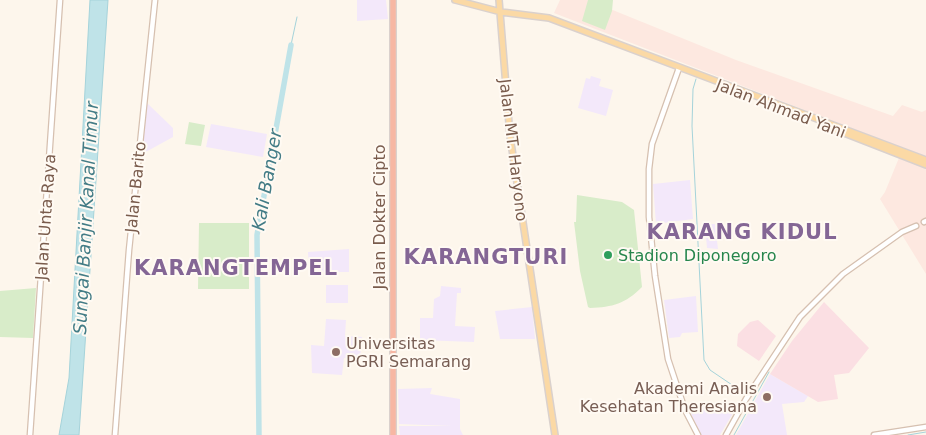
<svg xmlns="http://www.w3.org/2000/svg" width="926" height="435" font-family="'DejaVu Sans',sans-serif">
<rect width="100%" height="100%" fill="#fdf6ec"/>
<!-- commercial -->
<path fill="#fde8e0" d="M 560,0 L 588,0 L 736,60 L 893,116 L 902,105 L 922,112 L 926,110 L 926,274 L 880,199 L 885,192 L 903,148 L 554,13 Z"/>
<!-- education -->
<path fill="#f3e8fa" d="M 357,0 L 386,0 L 388,19 L 357,21 Z
M 591,76 L 601,79 L 599,86 L 613,90 L 606,116 L 578,108 L 586,78 L 590,79 Z
M 147,103 L 173,128 L 173,137 L 142,154 Z
M 211,124 L 267,134 L 263,157 L 206,147 Z
M 690,180 L 693,219 L 656,224 L 653,184 Z
M 705,224 L 715,224 L 718,249 L 707,248 Z
M 349,249 L 349,272 L 309,272 L 308,252 Z
M 326,285 L 348,285 L 348,303 L 326,303 Z
M 441,286 L 461,288 L 461,293 L 457,293 L 455,326 L 475,327 L 474,342 L 420,340 L 420,318 L 433,318 L 434,299 L 440,296 Z
M 696,296 L 698,332 L 682,333 L 680,337 L 669,338 L 664,300 Z
M 532,307 L 535,339 L 500,339 L 495,311 Z
M 326,319 L 346,320 L 345,336 L 362,337 L 360,359 L 344,358 L 342,375 L 312,373 L 311,345 L 324,346 Z
M 770,374 L 808,396 L 804,402 L 782,404 L 787,435 L 736,435 Z
M 432,388 L 430,394 L 460,399 L 460,429 L 463,435 L 400,435 L 399,426 L 452,426 L 399,424 L 398,389 Z
M 706,402 L 733,413 L 720,435 L 701,435 L 688,407 Z"/>
<!-- medical -->
<path fill="#fbdfe3" d="M 824,302 L 869,348 L 849,373 L 834,375 L 838,399 L 818,402 L 770,374 L 792,341 Z
M 758,320 L 776,336 L 759,361 L 737,346 L 738,334 L 750,322 Z"/>
<!-- green -->
<path fill="#d8ecc9" d="M 588,0 L 613,0 L 612,11 L 605,30 L 582,21 Z
M 189,122 L 205,125 L 201,146 L 185,144 Z
M 577,195 L 622,202 L 634,210 L 642,287 C 625,304 613,307 590,308 L 588,307 L 580,271 L 574,222 L 576,222 Z
M 199,223 L 249,223 L 249,289 L 198,289 Z
M 36,288 L 33,338 L 0,337 L 0,291 Z"/>
<!-- water -->
<path fill="#bfe3e8" stroke="#a5d3da" d="M 90,0 L 108,0 L 79,435 L 59,435 L 69,378 Z"/>
<g fill="none" stroke-linecap="round" stroke-linejoin="round">
<!-- stream -->
<path stroke="#a5d3da" stroke-width="1" d="M 291,45 L 297,17
M 696,79 L 693,89 L 692,126 L 704,360 L 710,370 L 744,393
M 734,435 L 769,372
M 908,435 L 926,432"/>
<!-- river -->
<path stroke="#bfe3e8" stroke-width="5.5" d="M 259,435 L 257,235 L 291,45"/>
<defs>
<path id="secondary" d="M 679,68 L 652,144 L 649,169 L 649,217 L 655,276 L 668,359 L 685,410 L 698,435
M 924,222 L 926,221
M 30,435 L 60,0
M 115,435 L 129,250 L 155,0
M 726,435 L 746,399 L 800,317 L 843,274 L 902,232 L 916,226
M 874,435 L 926,427"/>
<path id="primary" d="M 455,0 L 501,12 L 549,18 L 926,160
M 499,0 L 510,136 L 555,435
M 826,126 L 926,165"/>
<path id="highway" d="M 393,0 L 393,435"/>
</defs>
<!-- secondary casing -->
<use href="#secondary" stroke="#d6c0b0" stroke-width="7"/>
<!-- primary casing -->
<use href="#primary" stroke="#dad1cd" stroke-width="8"/>
<!-- highway casing -->
<use href="#highway" stroke="#dad1cd" stroke-width="8"/>
<!-- secondary -->
<use href="#secondary" stroke="#fff" stroke-width="4.5"/>
<!-- primary -->
<use href="#primary" stroke="#fbd9a5" stroke-width="5"/>
<!-- highway -->
<use href="#highway" stroke="#f7b7a3" stroke-width="5.5"/>
</g>
<!-- markers -->
<circle fill="#2e9e5b" stroke="#fffaf3" stroke-width="2" cx="608" cy="255" r="5"/>
<g fill="#8d6e63" stroke="#fffaf3" stroke-width="2">
<circle cx="336" cy="352" r="5"/>
<circle cx="767" cy="397" r="5"/>
</g>
<g text-anchor="middle" stroke-width="4" stroke-linejoin="round" paint-order="stroke">
<!-- street labels -->
<g font-size="16" fill="#7a5c4d" stroke="#fffaf3">
<text transform="translate(781 108) rotate(21)" y="6">Jalan Ahmad Yani</text>
<text transform="translate(514 150) rotate(83)" y="6">Jalan MT. Haryono</text>
<text transform="translate(135 187) rotate(-84)" y="6">Jalan Barito</text>
<text transform="translate(45 217) rotate(-86)" y="6">Jalan Unta Raya</text>
<text transform="translate(379 217) rotate(-90)" y="6">Jalan Dokter Cipto</text>
</g>
<!-- leisure labels -->
<g font-size="16" fill="#27864d" stroke="#fffaf3" text-anchor="start">
<text x="618" y="261">Stadion Diponegoro</text>
</g>
<!-- education labels -->
<g font-size="16" fill="#785e54" stroke="#fffaf3" text-anchor="start">
<text x="346" y="349">Universitas<tspan x="346" dy="18">PGRI Semarang</tspan></text>
<text x="757" y="394" text-anchor="end">Akademi Analis<tspan x="757" dy="18">Kesehatan Theresiana</tspan></text>
</g>
<!-- water labels -->
<g font-size="18" font-style="italic" fill="#437c86" stroke="#fffaf3">
<text transform="translate(267 180) rotate(-80)" y="6">Kali Banger</text>
<text transform="translate(86 218) rotate(-87)" y="6">Sungai Banjir Kanal Timur</text>
</g>
<!-- district labels -->
<g font-size="21" font-weight="bold" letter-spacing="1" fill="#846695" stroke="#fffaf3">
<text x="742" y="239">KARANG KIDUL</text>
<text x="486" y="264">KARANGTURI</text>
<text x="236" y="275">KARANGTEMPEL</text>
</g>
</g>
</svg>
